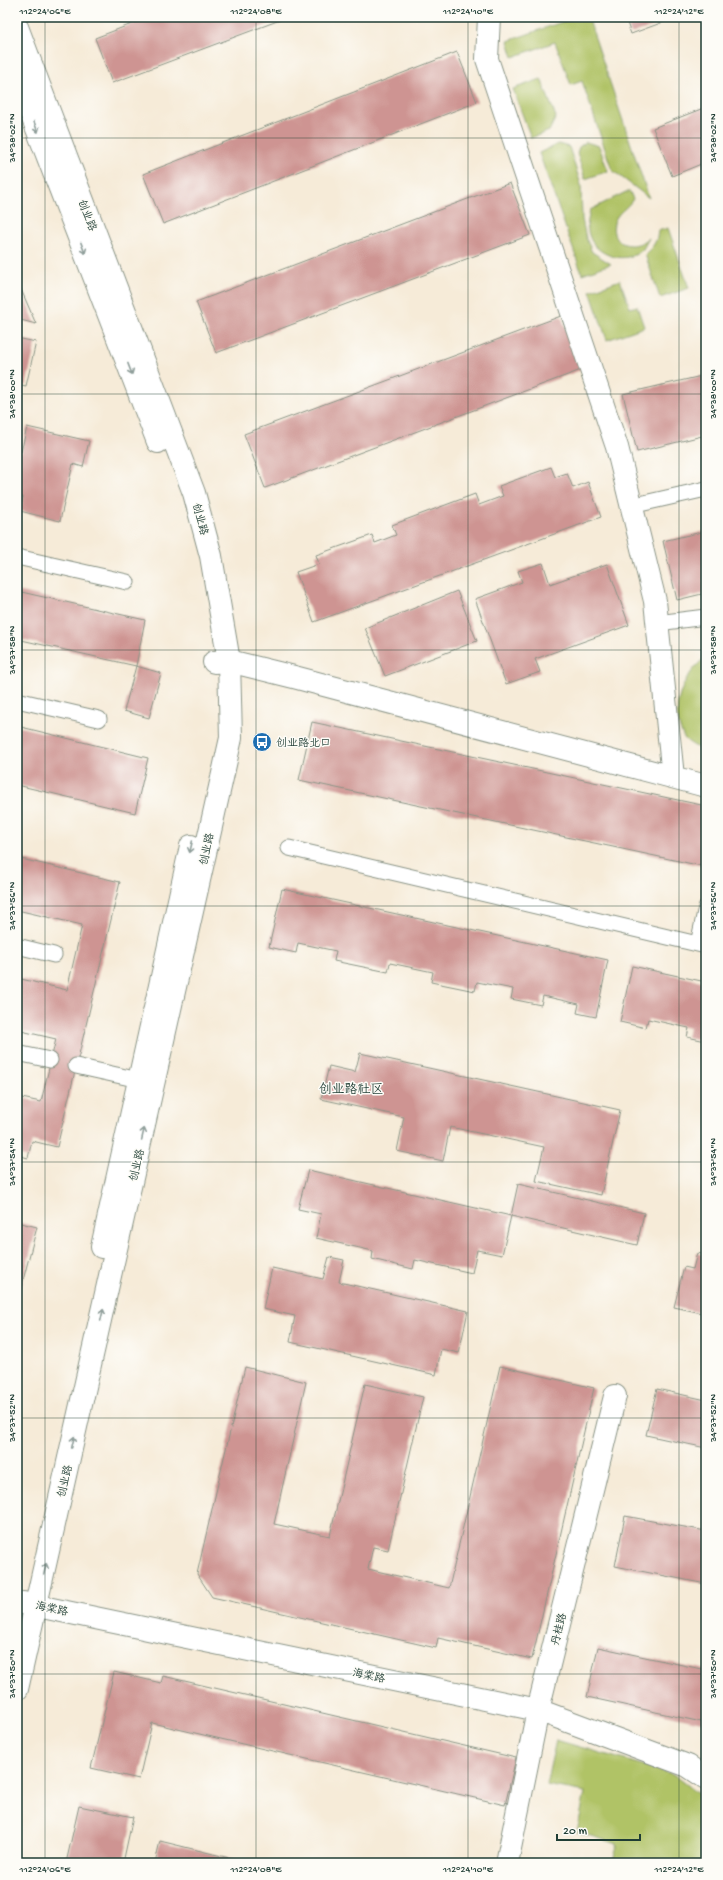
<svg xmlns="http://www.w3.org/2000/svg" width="723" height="1880" font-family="'Gochi Hand','LXGW WenKai TC',sans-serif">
<rect width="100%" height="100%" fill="#fdfcf7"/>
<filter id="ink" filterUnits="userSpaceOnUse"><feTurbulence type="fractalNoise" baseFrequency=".025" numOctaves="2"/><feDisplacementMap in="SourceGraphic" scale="8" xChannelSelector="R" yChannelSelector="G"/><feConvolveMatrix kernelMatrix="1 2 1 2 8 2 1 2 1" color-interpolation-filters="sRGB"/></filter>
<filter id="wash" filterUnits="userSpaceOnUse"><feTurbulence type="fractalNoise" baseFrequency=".012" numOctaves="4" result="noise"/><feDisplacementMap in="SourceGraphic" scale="16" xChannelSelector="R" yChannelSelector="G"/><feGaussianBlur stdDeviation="0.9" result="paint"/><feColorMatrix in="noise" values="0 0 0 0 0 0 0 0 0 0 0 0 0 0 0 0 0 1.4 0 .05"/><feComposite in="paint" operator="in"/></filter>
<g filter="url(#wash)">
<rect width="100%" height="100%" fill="#f6ebd8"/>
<!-- green -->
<path fill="#b0c366" stroke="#68804d" d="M 576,17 L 588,17 L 649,198 L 612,170 L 582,81 L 571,85 L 555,42 L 513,57 L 508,41 Z
M 541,79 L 556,117 L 549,131 L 531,138 L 513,89 Z
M 586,142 L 599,146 L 608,171 L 585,179 L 577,153 L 579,147 Z
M 558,144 L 569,147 L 581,185 L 582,219 L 586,238 L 592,252 L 611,264 L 582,274 L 539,153 Z
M 626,192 L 630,192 L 633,199 C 627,209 617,212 614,223 C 609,244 633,252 649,238 C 647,241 645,246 643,249 C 627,266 595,256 589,235 C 586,226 588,219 590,210 Z
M 668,228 L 689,288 L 660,298 L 645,254 C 653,247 657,242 658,231 Z
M 620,280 L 630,308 L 637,306 L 644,327 L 607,340 L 590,291 Z
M 706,657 L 706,752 C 700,749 690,744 685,739 C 683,737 682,733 681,731 C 670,705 685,673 706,657 Z
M 556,1740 L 673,1774 L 706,1799 L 706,1863 L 612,1863 L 618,1844 L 577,1832 L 585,1792 L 546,1785 Z"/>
<g id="blocks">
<!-- building -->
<path fill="#ce9492" d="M 150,17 L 288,17 L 112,83 L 95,38 Z
M 625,17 L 677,17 L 631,34 Z
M 457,52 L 477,102 L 163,224 L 143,174 Z
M 706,107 L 706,162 L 672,176 L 653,128 Z
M 510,183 L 530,235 L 216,353 L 196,302 Z
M 17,280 L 36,324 L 17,319 Z
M 561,316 L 581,370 L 265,488 L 244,434 Z
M 17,338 L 36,342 L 26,386 L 17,384 Z
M 706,375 L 706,435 L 637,452 L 623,394 Z
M 27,427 L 89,441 L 83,467 L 73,464 L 60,521 L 20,511 L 23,497 L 17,496 L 17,452 L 21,452 Z
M 551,467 L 555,477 L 567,473 L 573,488 L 588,482 L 601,517 L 314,622 L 296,572 L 319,564 L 316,555 L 372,535 L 375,543 L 396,535 L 392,525 L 475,494 L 479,505 L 503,496 L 499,486 Z
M 706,531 L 706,593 L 677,600 L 663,541 Z
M 543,563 L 550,584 L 607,564 L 629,625 L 535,659 L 540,672 L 506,684 L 475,599 L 522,582 L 518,571 Z
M 17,591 L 145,620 L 136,666 L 17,639 Z
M 457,591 L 477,641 L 385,676 L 365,628 Z
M 136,666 L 161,673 L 149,718 L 124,711 Z
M 312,722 L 706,806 L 706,847 L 702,866 L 299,780 Z
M 17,726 L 148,758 L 135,813 L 17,785 Z
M 17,858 L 120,882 L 57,1147 L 32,1141 L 28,1158 L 17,1155 L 17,1097 L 41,1102 L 56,1039 L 17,1030 L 17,978 L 67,990 L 82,925 L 17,910 Z
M 282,889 L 608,960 L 596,1017 L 577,1013 L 579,1004 L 543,996 L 541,1005 L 511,999 L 513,989 L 477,982 L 475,991 L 431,982 L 433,972 L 390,963 L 388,972 L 334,961 L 336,951 L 298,943 L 296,953 L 269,947 Z
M 632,966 L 706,982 L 706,1041 L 687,1037 L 689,1028 L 648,1019 L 646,1028 L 620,1022 Z
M 360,1053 L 620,1110 L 601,1195 L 536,1181 L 544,1147 L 450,1127 L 443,1161 L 397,1151 L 404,1117 L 321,1099 L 329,1066 L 355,1072 Z
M 705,1169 L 706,1169 L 706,1184 L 702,1183 Z
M 308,1170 L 511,1216 L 502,1255 L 477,1250 L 472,1273 L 415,1260 L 413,1269 L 372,1259 L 373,1251 L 316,1238 L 321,1214 L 298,1209 Z
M 518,1184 L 644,1213 L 637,1245 L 511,1216 Z
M 17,1222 L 37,1227 L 21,1288 L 17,1287 Z
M 697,1253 L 706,1255 L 706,1314 L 674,1307 L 684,1267 L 693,1269 Z
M 329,1257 L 344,1260 L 339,1282 L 468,1311 L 459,1353 L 441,1349 L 436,1375 L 290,1342 L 295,1316 L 263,1309 L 272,1268 L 323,1279 Z
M 500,1366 L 594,1388 L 532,1659 L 438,1638 L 436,1648 L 212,1597 L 197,1574 L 245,1367 L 306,1382 L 274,1524 L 330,1536 L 365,1384 L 423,1397 L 388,1550 L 373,1547 L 368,1569 L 449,1588 Z
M 657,1389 L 706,1400 L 706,1448 L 646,1435 Z
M 625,1516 L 706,1531 L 706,1584 L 615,1566 Z
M 598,1647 L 706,1670 L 706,1723 L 587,1697 Z
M 114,1672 L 161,1683 L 163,1676 L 516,1758 L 505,1805 L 152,1723 L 139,1779 L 91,1768 Z
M 79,1806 L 133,1817 L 123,1863 L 66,1863 Z
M 160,1841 L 246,1862 L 246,1863 L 155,1863 Z"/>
</g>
</g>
<g filter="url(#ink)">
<use href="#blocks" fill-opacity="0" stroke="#8a9486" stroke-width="1"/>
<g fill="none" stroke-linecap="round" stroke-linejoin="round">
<defs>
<path id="service" d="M 631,506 L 706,489
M 17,557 L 127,582
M 657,623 L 706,617
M 17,700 L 99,719
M 289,848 L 706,946
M 698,944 L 706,907
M 17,946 L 54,955
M 17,1053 L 50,1060
M 76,1066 L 148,1082"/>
<path id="minor" d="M 489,17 L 487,59 L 617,447 L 655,601 L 673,777
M 214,662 L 229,661 L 294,677 L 706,786
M 23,1603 L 538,1710 L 688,1766 L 706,1778
M 507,1863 L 538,1710 L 615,1396"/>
<path id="tertiary" d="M 17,27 L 194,493 L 211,556 L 229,661 L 231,738 L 17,1689
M 17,77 L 158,442
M 102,1247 L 191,846"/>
</defs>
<!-- service casing -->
<use href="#service" stroke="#8a9486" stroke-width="17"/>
<!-- minor casing -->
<use href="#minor" stroke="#8a9486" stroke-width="24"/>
<!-- tertiary casing -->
<use href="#tertiary" stroke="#8a9486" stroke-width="24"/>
<!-- service -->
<use href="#service" stroke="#fff" stroke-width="15"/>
<!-- minor -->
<use href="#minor" stroke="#fff" stroke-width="22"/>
<!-- tertiary -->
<use href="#tertiary" stroke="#fff" stroke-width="22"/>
</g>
<!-- one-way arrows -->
<defs><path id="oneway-shaft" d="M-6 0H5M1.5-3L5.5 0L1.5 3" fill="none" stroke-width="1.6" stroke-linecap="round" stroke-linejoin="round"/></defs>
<g stroke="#8f9e9a">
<use href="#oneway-shaft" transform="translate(36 127) rotate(69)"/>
<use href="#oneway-shaft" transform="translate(83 248) rotate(69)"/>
<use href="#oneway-shaft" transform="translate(130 369) rotate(69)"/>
<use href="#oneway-shaft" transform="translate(191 847) rotate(103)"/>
<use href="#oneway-shaft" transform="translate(143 1134) rotate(-77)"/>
<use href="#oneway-shaft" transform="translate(102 1315) rotate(-77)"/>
<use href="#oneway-shaft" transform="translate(73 1442) rotate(-77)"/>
<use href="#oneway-shaft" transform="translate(45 1569) rotate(-77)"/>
</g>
</g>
<!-- ticks -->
<path fill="none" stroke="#1f3d34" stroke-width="1" stroke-opacity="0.45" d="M 45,17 L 45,1863M 256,17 L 256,1863M 468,17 L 468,1863M 679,17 L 679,1863M 17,138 L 706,138M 17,394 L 706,394M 17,650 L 706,650M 17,906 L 706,906M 17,1162 L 706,1162M 17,1418 L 706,1418M 17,1674 L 706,1674"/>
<!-- icons -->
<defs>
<symbol id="bus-disc" viewBox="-11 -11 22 22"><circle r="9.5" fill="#1f6fb2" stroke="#fdfcf7"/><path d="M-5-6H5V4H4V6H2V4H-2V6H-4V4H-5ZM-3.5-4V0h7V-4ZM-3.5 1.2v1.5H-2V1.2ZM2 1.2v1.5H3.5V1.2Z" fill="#fff"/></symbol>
</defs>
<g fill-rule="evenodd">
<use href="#bus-disc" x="251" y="731" width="22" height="22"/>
</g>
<g text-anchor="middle" stroke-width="3" stroke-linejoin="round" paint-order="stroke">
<!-- street labels -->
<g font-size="11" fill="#1f3d34" stroke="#fdfcf7">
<text transform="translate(88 215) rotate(69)" y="4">创业路</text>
<text transform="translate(201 519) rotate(75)" y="4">创业路</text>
<text transform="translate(206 849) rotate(-78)" y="4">创业路</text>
<text transform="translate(136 1165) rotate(-77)" y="4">创业路</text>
<text transform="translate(64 1481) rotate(-77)" y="4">创业路</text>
<text transform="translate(52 1608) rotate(12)" y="4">海棠路</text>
<text transform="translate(558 1629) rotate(-76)" y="4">丹桂路</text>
<text transform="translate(369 1675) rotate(12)" y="4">海棠路</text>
</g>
<!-- poi labels -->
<g font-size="11" fill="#1f3d34" stroke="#fdfcf7" text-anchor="start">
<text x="276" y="746">创业路北口</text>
</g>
<!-- quarter labels -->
<g font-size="13" fill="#1f3d34" stroke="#fdfcf7">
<text x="351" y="1093">创业路社区</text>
</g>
</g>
<!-- margin -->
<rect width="723" height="1880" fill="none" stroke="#fdfcf7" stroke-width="44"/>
<!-- scale -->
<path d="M557 1834v6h83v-6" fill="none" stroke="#1f3d34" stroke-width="2"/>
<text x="563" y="1834" font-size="12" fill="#1f3d34" stroke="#fdfcf7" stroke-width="3" paint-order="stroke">20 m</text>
<rect x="22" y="22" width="679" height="1836" fill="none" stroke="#1f3d34" stroke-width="1.5"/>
<g font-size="10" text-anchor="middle" fill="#1f3d34">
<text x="45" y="14">112°24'06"E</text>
<text x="256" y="14">112°24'08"E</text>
<text x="468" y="14">112°24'10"E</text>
<text x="679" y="14">112°24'12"E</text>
<text transform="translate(11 138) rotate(-90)" y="4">34°38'02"N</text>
<text transform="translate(712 138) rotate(-90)" y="4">34°38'02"N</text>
<text transform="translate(11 394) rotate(-90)" y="4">34°38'00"N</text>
<text transform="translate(712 394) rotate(-90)" y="4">34°38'00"N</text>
<text transform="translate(11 650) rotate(-90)" y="4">34°37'58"N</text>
<text transform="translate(712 650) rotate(-90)" y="4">34°37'58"N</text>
<text transform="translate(11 906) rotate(-90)" y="4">34°37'56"N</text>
<text transform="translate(712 906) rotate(-90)" y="4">34°37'56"N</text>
<text transform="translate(11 1162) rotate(-90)" y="4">34°37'54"N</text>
<text transform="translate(712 1162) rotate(-90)" y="4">34°37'54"N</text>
<text transform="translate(11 1418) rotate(-90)" y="4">34°37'52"N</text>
<text transform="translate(712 1418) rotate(-90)" y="4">34°37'52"N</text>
<text transform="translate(11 1674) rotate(-90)" y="4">34°37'50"N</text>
<text transform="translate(712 1674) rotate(-90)" y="4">34°37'50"N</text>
<text x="45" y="1872">112°24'06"E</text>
<text x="256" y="1872">112°24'08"E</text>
<text x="468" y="1872">112°24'10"E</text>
<text x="679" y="1872">112°24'12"E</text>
</g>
</svg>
